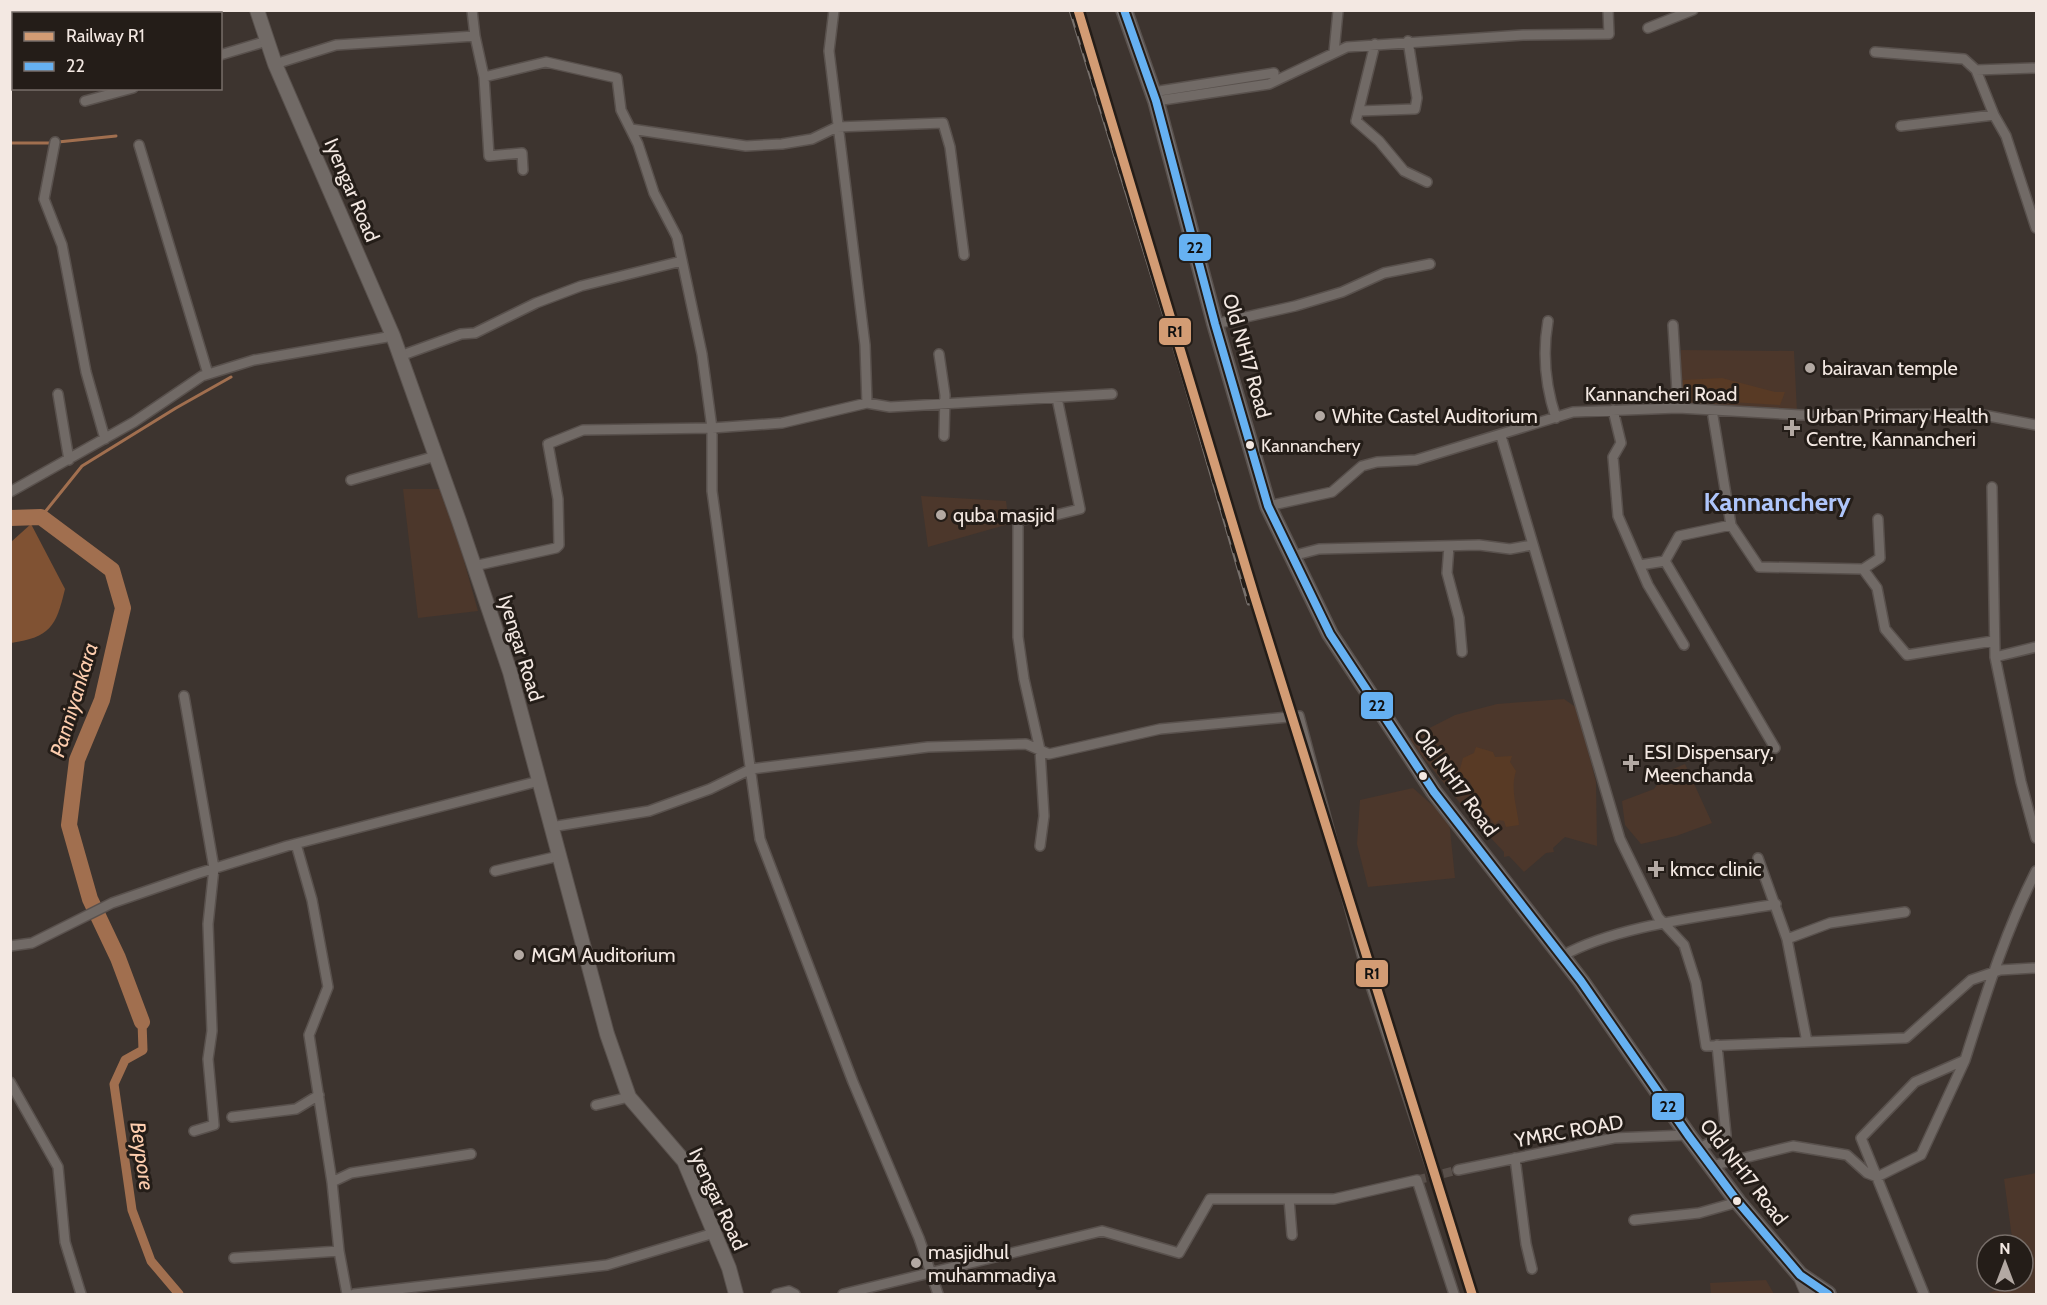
<svg xmlns="http://www.w3.org/2000/svg" width="2047" height="1305" font-family="Cabin,sans-serif">
<rect width="100%" height="100%" fill="#3d342f"/>
<!-- built -->
<path fill="#4c372b" d="M 1681,350 L 1794,351 L 1797,412 L 1680,404 Z
M 403,489 L 444,489 L 478,611 L 418,618 Z
M 921,496 L 1006,501 L 1009,524 L 928,547 Z
M 1564,699 L 1577,708 L 1596,782 L 1597,846 L 1565,837 L 1553,848 L 1554,852 L 1546,853 L 1524,872 L 1509,856 L 1504,857 L 1504,852 L 1473,819 L 1408,739 L 1455,715 L 1497,704 Z
M 1685,764 L 1712,823 L 1676,836 L 1641,844 L 1625,825 L 1622,801 L 1654,789 L 1666,772 Z
M 1413,788 L 1449,820 L 1455,878 L 1368,887 L 1357,844 L 1360,800 Z
M 2036,1173 L 2036,1294 L 1985,1294 L 2011,1286 L 2012,1281 L 2023,1281 L 2023,1245 L 2013,1245 L 2004,1179 Z
M 1766,1280 L 1774,1294 L 1711,1294 L 1710,1283 Z"/>
<!-- green -->
<path fill="#583a25" d="M 1722,378 L 1775,392 L 1785,392 L 1780,405 L 1681,399 L 1683,380 Z
M 1476,747 L 1493,752 L 1495,757 L 1512,756 L 1510,762 L 1516,771 C 1510,789 1517,806 1519,825 L 1506,827 L 1504,821 L 1499,820 L 1495,824 L 1481,806 L 1469,780 L 1458,776 L 1463,758 L 1474,753 Z"/>
<!-- forest -->
<path fill="#805233" d="M 31,524 L 65,589 C 56,627 50,637 11,643 L 11,542 Z"/>
<g fill="none" stroke-linecap="round" stroke-linejoin="round">
<!-- stream -->
<path stroke="#a16f4f" stroke-width="3" d="M 58,142 L 116,136
M 10,143 L 52,143
M 41,517 L 82,466 L 176,408 L 231,377"/>
<!-- canal -->
<path stroke="#a16f4f" stroke-width="9" d="M 142,1022 L 143,1050 L 125,1060 L 114,1084 L 132,1210 L 151,1261 L 179,1294"/>
<!-- river -->
<path stroke="#a16f4f" stroke-width="16" d="M 10,518 L 41,517 L 112,570 L 123,608 L 102,700 L 77,760 L 69,825 L 90,899 L 118,958 L 142,1022"/>
<!-- street-tunnel -->
<path stroke="#584f4a" stroke-width="9" stroke-dasharray="9 4.5" stroke-linecap="butt" d="M 1417,1180 L 1458,1170"/>
<defs>
<path id="street" d="M 472,10 L 475,36
M 834,10 L 829,51 L 865,345 L 867,403
M 1648,28 L 1693,10
M 1375,44 L 1356,121 L 1379,141 L 1404,171 L 1427,182
M 1334,52 L 1338,11
M 1875,52 L 1964,59 L 1976,70 L 1994,115
M 220,55 L 267,41
M 275,64 L 336,45 L 475,36 L 484,77 L 546,62 L 617,78 L 621,110 L 638,144 L 654,193 L 677,237 L 702,354 L 712,428 L 712,491 L 760,839 L 853,1082 L 919,1238 L 938,1294
M 1976,70 L 2036,68
M 484,77 L 489,156 L 522,153 L 523,170
M 1153,92 L 1274,73
M 85,101 L 133,88
M 1156,101 L 1269,84 L 1347,47 L 1523,35 L 1609,34 L 1608,10
M 1359,111 L 1415,109 L 1417,98 L 1408,41
M 1901,126 L 1994,115 L 2006,136 L 2036,228
M 631,129 L 746,146 L 782,144 L 812,139 L 837,127 L 943,123 L 950,147 L 964,255
M 55,142 L 44,199 L 62,245 L 86,372 L 105,439
M 139,145 L 208,374
M 1548,321 C 1542,355 1545,385 1556,418
M 1215,324 L 1295,306 L 1342,292 L 1384,273 L 1430,264
M 1673,325 L 1678,408
M 939,354 L 945,395 L 944,436
M 400,356 L 461,334 L 475,333 L 536,303 L 581,286 L 682,261
M 58,394 L 69,460
M 1613,410 L 1621,443 L 1613,457 L 1618,516 L 1648,585 L 1684,645
M 1712,410 L 1731,525
M 1501,436 L 1620,839 L 1658,917 L 1684,945 L 1696,983 L 1706,1046 L 1906,1038 L 1971,980 L 2000,970 L 2036,968
M 351,480 L 436,456
M 1992,487 L 1995,657 L 2021,782 L 2036,838
M 10,492 L 134,422 L 202,376 L 254,360 L 393,336
M 1268,506 L 1332,492 L 1362,466 L 1377,462 L 1416,460 L 1573,412 L 1678,408 L 1800,415 L 1978,414 L 2036,425
M 1449,546 L 1447,573 L 1459,618 L 1462,652
M 1292,556 L 1319,549 L 1479,545 L 1510,549 L 1532,545
M 1665,561 L 1679,536 L 1731,525 L 1759,567 L 1863,569 L 1877,588 L 1885,629 L 1907,655 L 1993,641
M 1640,565 L 1665,561 L 1775,748
M 474,566 L 556,548 L 559,545 L 558,499 L 548,444 L 583,430 L 712,428 L 782,423 L 867,403 L 890,407 L 1112,394
M 1863,569 L 1880,558 L 1878,519
M 1995,657 L 2036,647
M 184,696 L 214,868 L 208,924 L 212,1031 L 208,1059 L 214,1125 L 194,1131
M 551,827 L 649,811 L 710,789 L 751,769 L 928,747 L 1026,744 L 1049,754 L 1160,729 L 1299,716 L 1368,977 L 1434,1176
M 296,844 L 312,900 L 328,987 L 309,1035 L 332,1182
M 1040,846 L 1044,816 L 1040,750 L 1024,679 L 1018,637 L 1018,520 L 1048,517 L 1080,509 L 1057,398
M 1758,858 L 1787,939 L 1807,1042
M 495,871 L 559,856
M 1787,939 L 1830,923 L 1905,912
M 10,946 L 32,943 L 112,903 L 196,874 L 287,846 L 539,781
M 1562,956 C 1620,924 1710,916 1776,904
M 10,1082 L 58,1167 L 65,1242 L 81,1294
M 596,1105 L 629,1097
M 232,1117 L 296,1109 L 319,1095
M 1699,1148 L 1726,1135 L 1717,1045
M 1515,1158 L 1526,1244 L 1532,1269
M 1711,1166 L 1793,1146 L 1847,1155 L 1867,1173 L 1877,1177 L 1921,1155 L 1965,1060
M 1458,1170 L 1614,1138 L 1688,1135
M 1289,1199 L 1292,1235
M 1634,1220 L 1699,1213 L 1738,1202
M 339,1251 L 347,1294
M 234,1258 L 339,1251 L 332,1182 L 351,1173 L 471,1154
M 354,1294 L 607,1265 L 714,1233
M 776,1294 L 789,1291 L 795,1294
M 843,1294 L 1102,1231 L 1179,1253 L 1210,1199 L 1334,1199 L 1417,1180 L 1454,1294
M 1924,1294 L 1861,1138 L 1915,1082 L 1965,1060 C 1986,994 2005,932 2036,871"/>
<path id="secondary" d="M 257,10 L 275,64 L 393,336 L 459,521 L 510,672 L 607,1034 L 629,1097 L 684,1161 L 729,1268 L 736,1294
M 1800,1275 L 1808,1294"/>
<path id="primary" d="M 1124,10 L 1156,101 L 1215,324 L 1268,506 L 1330,634 L 1434,792 L 1581,981 L 1688,1135 L 1738,1202 L 1800,1275 L 1828,1294"/>
</defs>
<!-- street casing -->
<use href="#street" stroke="#59514d" stroke-width="12"/>
<!-- secondary casing -->
<use href="#secondary" stroke="#59514d" stroke-width="16"/>
<!-- primary casing -->
<use href="#primary" stroke="#59514d" stroke-width="18"/>
<!-- street -->
<use href="#street" stroke="#716a66" stroke-width="9"/>
<!-- secondary -->
<use href="#secondary" stroke="#716a66" stroke-width="14"/>
<!-- primary -->
<use href="#primary" stroke="#706c6c" stroke-width="15"/>
<defs>
<path id="rail" d="M 1071,10 L 1184,378 L 1249,603"/>
</defs>
<!-- rail casing -->
<use href="#rail" stroke="#78716d" stroke-width="5"/>
<!-- rail -->
<use href="#rail" stroke="#241d18" stroke-width="3" stroke-dasharray="9" stroke-linecap="butt"/>
<defs>
<path id="bus-1" d="M 1124,10 L 1156,101 L 1215,324 L 1268,506 L 1330,634 L 1434,792 L 1581,981 L 1688,1135 L 1738,1202 L 1800,1275 L 1828,1294"/>
</defs>
<!-- bus-1 casing -->
<use href="#bus-1" stroke="#241d18" stroke-width="12"/>
<!-- bus-1 -->
<use href="#bus-1" stroke="#66b1f2" stroke-width="8"/>
<defs>
<path id="rail-1" d="M 1078,10 L 1255,598 L 1472,1294"/>
</defs>
<!-- rail-1 casing -->
<use href="#rail-1" stroke="#241d18" stroke-width="14"/>
<!-- rail-1 -->
<use href="#rail-1" stroke="#d39c74" stroke-width="9"/>
</g>
<!-- markers -->
<g fill="#b3a9a3" stroke="#241d18" stroke-width="2">
<circle cx="1810" cy="368" r="6"/>
<circle cx="1320" cy="416" r="6"/>
<path d="M1789 419h6v6h6v6h-6v6h-6v-6h-6v-6h6z"/>
<circle cx="941" cy="515" r="6"/>
<path d="M1628 754h6v6h6v6h-6v6h-6v-6h-6v-6h6z"/>
<path d="M1653 860h6v6h6v6h-6v6h-6v-6h-6v-6h6z"/>
<circle cx="519" cy="955" r="6"/>
<circle cx="916" cy="1263" r="6"/>
</g>
<g fill="#f3e8e2" stroke="#241d18" stroke-width="2">
<circle cx="1250" cy="445" r="5"/>
<circle cx="1423" cy="776" r="5"/>
<circle cx="1737" cy="1201" r="5"/>
</g>
<g text-anchor="middle" stroke-width="6" stroke-linejoin="round" paint-order="stroke">
<!-- bus labels -->
<g font-size="18" fill="#f3e8e2" stroke="#241d18" text-anchor="start">
<text x="1261" y="452">Kannanchery</text>
</g>
<!-- street labels -->
<g font-size="20" fill="#f3e8e2" stroke="#241d18">
<text transform="translate(352 190) rotate(67)" y="7">Iyengar Road</text>
<text transform="translate(1247 356) rotate(74)" y="7">Old NH17 Road</text>
<text x="1661" y="401">Kannancheri Road</text>
<text transform="translate(521 648) rotate(73)" y="7">Iyengar Road</text>
<text transform="translate(1456 782) rotate(54)" y="7">Old NH17 Road</text>
<text transform="translate(1569 1131) rotate(-10)" y="7">YMRC ROAD</text>
<text transform="translate(1744 1172) rotate(52)" y="7">Old NH17 Road</text>
<text transform="translate(718 1199) rotate(65)" y="7">Iyengar Road</text>
</g>
<!-- poi labels -->
<g font-size="20" fill="#f3e8e2" stroke="#241d18" text-anchor="start">
<text x="1822" y="375">bairavan temple</text>
<text x="1332" y="423">White Castel Auditorium</text>
<text x="1806" y="423">Urban Primary Health<tspan x="1806" dy="23">Centre, Kannancheri</tspan></text>
<text x="953" y="522">quba masjid</text>
<text x="1644" y="759">ESI Dispensary,<tspan x="1644" dy="23">Meenchanda</tspan></text>
<text x="1670" y="876">kmcc clinic</text>
<text x="531" y="962">MGM Auditorium</text>
<text x="928" y="1259">masjidhul<tspan x="928" dy="23">muhammadiya</tspan></text>
</g>
<!-- water labels -->
<g font-size="21" font-style="italic" fill="#fdcdae" stroke="#241d18">
<text transform="translate(74 700) rotate(-73)" y="7">Panniyankara</text>
<text transform="translate(142 1156) rotate(82)" y="7">Beypore</text>
</g>
<!-- district labels -->
<g font-size="26" font-weight="bold" fill="#aec5fb" stroke="#241d18">
<text x="1777" y="511">Kannanchery</text>
</g>
</g>
<g stroke="#241d18" stroke-width="2">
<rect x="1178" y="233" width="34" height="29" rx="6" fill="#66b1f2"/>
<rect x="1158" y="317" width="34" height="29" rx="6" fill="#d39c74"/>
<rect x="1360" y="691" width="34" height="29" rx="6" fill="#66b1f2"/>
<rect x="1355" y="959" width="34" height="29" rx="6" fill="#d39c74"/>
<rect x="1651" y="1092" width="34" height="29" rx="6" fill="#66b1f2"/>
</g>
<g font-size="16" text-anchor="middle" font-weight="bold" fill="#111">
<text x="1195" y="253">22</text>
<text x="1175" y="337">R1</text>
<text x="1377" y="711">22</text>
<text x="1372" y="979">R1</text>
<text x="1668" y="1112">22</text>
</g>
<!-- border -->
<rect width="2047" height="1305" fill="none" stroke="#f3e8e2" stroke-width="24"/>
<!-- legend -->
<rect x="12" y="12" width="210" height="78" fill="#241d18" stroke="#776e69" stroke-width="1.5"/>
<rect x="24" y="32" width="30" height="9" fill="#d39c74" stroke="#776e69" stroke-width="1.5"/>
<text x="66" y="42" font-size="18" fill="#f3e8e2">Railway R1</text>
<rect x="24" y="62" width="30" height="9" fill="#66b1f2" stroke="#776e69" stroke-width="1.5"/>
<text x="66" y="72" font-size="18" fill="#f3e8e2">22</text>
<!-- north arrow -->
<g transform="translate(2005 1263)"><circle r="28" fill="#241d18" stroke="#776e69" stroke-width="1.5"/>
<path d="M0-4.5L10 22L0 15L-10 22Z" fill="#b3a9a3"/>
<text y="-9" font-size="16" font-weight="bold" text-anchor="middle" fill="#f3e8e2">N</text>
</g>
</svg>
